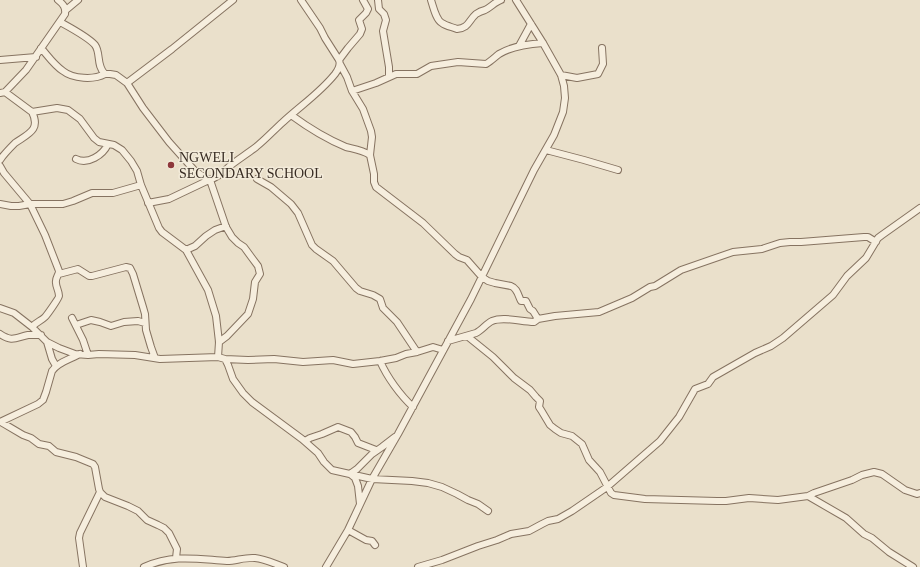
<svg xmlns="http://www.w3.org/2000/svg" width="920" height="567" font-family="Georgia,serif">
<rect width="100%" height="100%" fill="#eae0cb"/>
<g fill="none" stroke-linecap="round" stroke-linejoin="round">
<defs>
<path id="minor" d="M 378,0 L 379,9 L 384,14 L 386,20 L 383,31 L 389,67 L 389,76
M 431,0 C 433,6 436,20 442,23 C 446,26 452,27 457,29 C 469,28 468,21 476,14 C 479,12 481,11 485,10 C 491,7 495,2 501,0
M 66,10 L 78,0
M 60,22 C 69,27 88,37 95,45 C 101,53 96,66 105,74 L 110,74 L 116,75 L 127,83 L 143,108 L 169,142 L 195,171 L 209,180 C 218,178 224,171 231,165 C 239,159 248,153 256,147 C 266,139 274,130 283,122 C 300,106 320,93 335,74 C 338,70 341,65 339,60 L 325,38 L 320,28 L 301,0
M 519,46 L 531,24
M 41,48 C 48,56 54,65 63,71 C 73,79 94,80 105,74
M 0,60 L 36,57
M 339,60 L 348,48 L 360,34 L 362,29 L 359,20 L 366,13 L 368,9 L 363,0
M 340,64 L 347,77 L 352,91 L 363,109 L 371,131 L 372,137 L 370,155
M 561,75 L 577,78 L 598,74 L 603,64 L 602,48
M 127,83 L 172,49 L 233,0
M 352,91 L 376,83 L 396,74 L 417,74 L 431,66 L 458,62 L 486,64 C 491,61 495,57 499,54 C 512,46 528,44 543,43
M 5,92 L 32,112 L 57,108 L 68,110 L 80,119 L 94,138 L 99,142 L 114,145 L 122,150 L 131,161 L 137,171 L 141,185 L 159,228 L 162,232 L 186,250 L 208,290 L 216,316 L 219,342 L 218,357
M 0,93 L 5,92 L 26,70 L 65,14 C 66,7 63,4 58,0
M 291,115 C 306,126 329,140 346,147 C 354,149 362,150 370,155 L 374,174 L 374,182 L 376,187 L 423,223 L 455,254 L 459,257 L 467,260 L 482,277 L 488,281 L 495,283 L 511,286 C 517,288 518,295 521,301 L 526,301 L 530,309 L 533,311 L 538,319
M 546,150 L 584,160 L 618,170
M 76,159 C 88,165 103,155 108,144
M 0,160 C 4,154 10,148 15,143 C 28,134 41,130 32,112
M 0,166 L 4,173 L 30,204 L 45,235 L 59,271 C 59,275 55,278 56,283 C 56,287 59,291 59,296 C 59,298 47,315 45,317 C 41,321 36,322 32,327
M 257,179 L 271,187 L 291,204 L 298,213 L 312,245 L 316,249 L 333,261 L 356,288 L 360,291 L 373,295 L 380,299 L 383,308 L 397,322 L 417,352
M 210,180 L 226,227 L 232,237 L 238,243 L 244,247 L 252,258 L 258,266 L 260,274 L 255,282 L 253,299 L 248,314 L 227,336 L 219,342
M 148,203 L 169,199 L 209,180
M 0,204 L 11,206 L 19,206 L 30,204 L 63,204 L 73,201 L 92,193 L 113,193 L 141,185
M 186,250 L 195,246 L 206,236 L 215,230 L 226,226
M 59,274 L 78,269 L 89,276 L 92,276 L 126,267 L 130,268 L 133,274 L 143,307 L 145,314 L 146,330 L 151,347 L 155,358
M 0,308 L 14,313 L 32,327 L 47,342 L 59,348 L 75,354 L 88,355 L 99,354 L 135,355 L 160,359 L 218,357 L 225,359 L 228,365 L 233,379 L 243,393 L 252,402 L 302,439 L 318,453 L 324,462 L 332,470 L 372,479 L 412,481 L 428,483 L 442,487 L 457,494 L 468,500 L 478,504 L 488,511
M 72,318 L 83,340 L 88,355
M 76,325 L 91,320 L 100,322 L 111,326 L 124,322 L 138,321 L 145,323
M 0,334 C 12,342 15,338 28,335 C 32,335 37,335 41,335
M 467,336 L 493,357 L 514,378 L 530,390 L 536,397 L 540,401 L 539,407 L 541,410 L 550,425 L 555,429 L 561,433 L 572,436 L 582,444 L 589,460 L 600,472 L 611,493 L 614,495 L 645,499 L 717,501 L 726,501 L 749,498 L 778,500 L 808,496 L 846,518 L 864,534 L 872,538 L 889,552 L 913,567
M 448,341 L 476,333 C 482,330 486,324 492,321 C 504,316 521,322 534,322 L 538,319 L 555,316 L 599,312 L 632,298 L 650,287 L 655,286 L 681,270 L 733,252 L 762,249 L 780,243 L 790,242 L 801,242 L 864,237 L 868,237 L 876,242
M 47,342 L 52,359 L 56,366
M 225,359 L 248,360 L 274,359 L 303,362 L 333,360 L 353,364 L 380,361 L 396,358 L 406,354 L 417,352 L 433,347 L 443,350
M 380,361 C 387,377 400,395 413,407
M 0,422 L 38,404 L 43,400 L 46,392 L 52,371 C 58,362 71,359 80,354
M 1,422 L 23,435 L 31,438 L 39,444 L 49,446 L 56,452 L 76,457 L 93,464 L 95,467 L 99,489 L 100,492 L 105,497 L 128,506 L 138,511 L 147,520 L 158,525 L 164,528 L 169,533 L 177,549 L 176,558
M 305,441 L 310,438 L 322,434 L 338,427 L 351,432 L 355,437 L 358,443 L 376,450
M 808,496 L 814,493 L 852,480 L 862,475 L 874,472 L 882,474 L 905,490 L 917,494 L 920,493
M 360,504 L 358,486 L 355,478 L 350,474 L 357,469 L 372,454 L 382,447 L 395,437
M 348,530 L 366,540 L 372,541 L 375,545
M 83,567 L 79,538 L 80,533 L 100,492
M 144,567 C 174,554 196,559 227,561 C 236,561 245,557 255,558 C 265,559 275,564 284,567
M 326,567 L 348,530 L 372,479 L 398,434 L 471,299 L 534,170 L 554,135 L 563,112 L 565,98 L 564,86 L 561,75 L 543,43 L 516,0
M 418,567 L 442,560 L 478,546 L 497,540 L 511,534 L 529,531 L 542,524 L 548,521 L 558,519 L 572,511 L 607,487 L 660,441 L 679,417 L 695,389 L 708,384 L 713,377 L 755,353 L 771,346 L 783,338 L 833,295 L 847,276 L 866,258 L 878,238 L 882,235 L 920,208"/>
</defs>
<!-- minor casing -->
<use href="#minor" stroke="#867361" stroke-width="8"/>
<!-- minor -->
<use href="#minor" stroke="#f6eede" stroke-width="6"/>
</g>
<!-- markers -->
<circle fill="#8e383b" stroke="#f3ebda" stroke-width="1.5" cx="171" cy="165" r="4"/>
<g text-anchor="middle" stroke-width="3" stroke-linejoin="round" paint-order="stroke">
<!-- poi labels -->
<g font-size="14" fill="#382c23" stroke="#f3ebda" text-anchor="start">
<text x="179" y="162">NGWELI<tspan x="179" dy="16">SECONDARY SCHOOL</tspan></text>
</g>
</g>
</svg>
